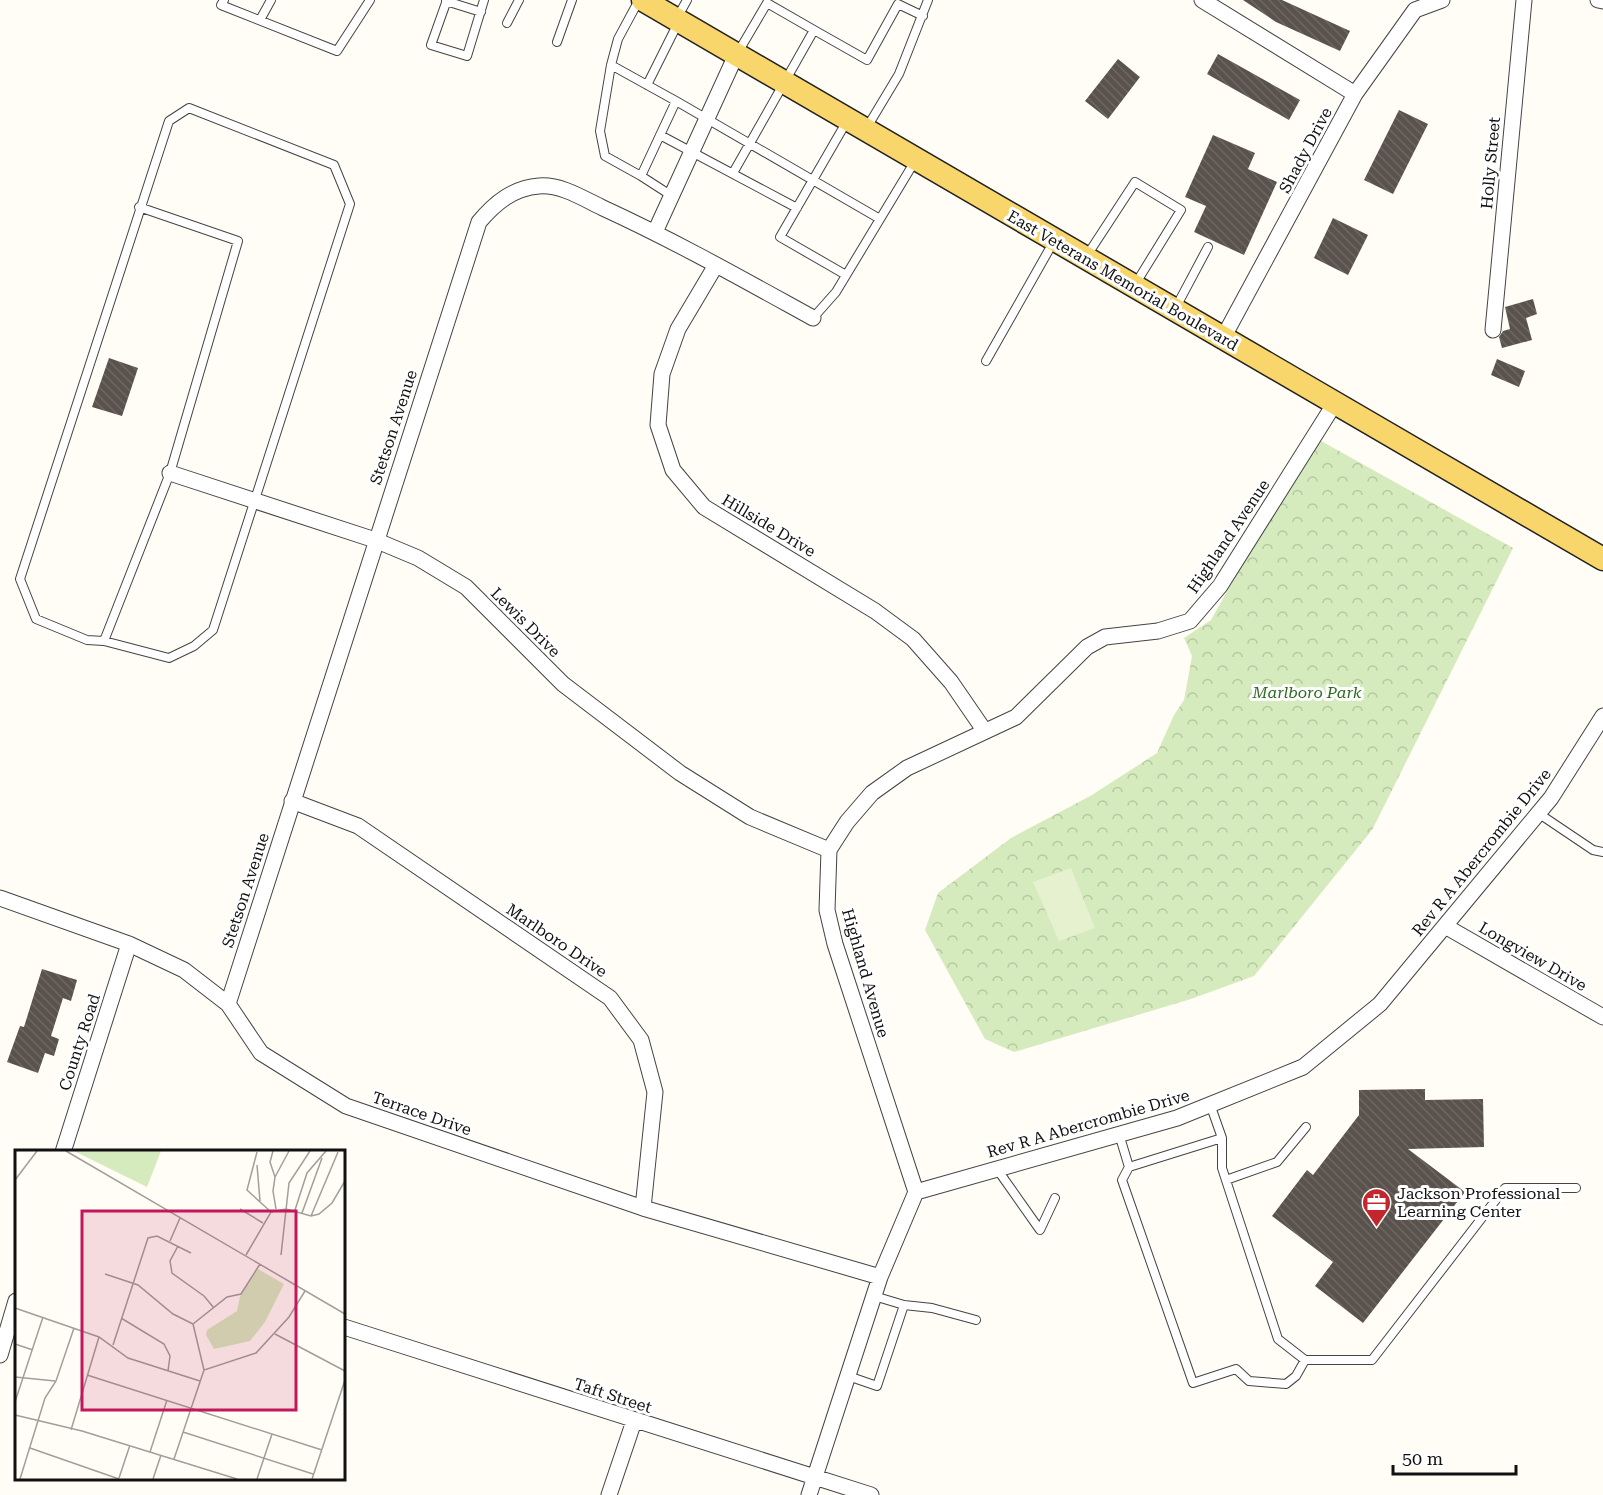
<svg xmlns="http://www.w3.org/2000/svg" width="1603" height="1495" font-family="'Roboto Serif',serif">
<defs>
<pattern id="park-crowns" width="20" height="18" patternUnits="userSpaceOnUse" patternTransform="scale(1.5)"><rect width="20" height="18" fill="#d5ebbd"/><path d="M2 6a3 3 0 1 1 6 0M12 15a3 3 0 1 1 6 0" fill="none" stroke="#b6c8a1"/></pattern>
<pattern id="building-back-hatch" width="6" height="6" patternUnits="userSpaceOnUse" patternTransform="scale(1.5)"><rect width="6" height="6" fill="#5a524d"/><path d="M-1 5l2 2M0 0l6 6M5-1l2 2" fill="none" stroke="#6d6662"/></pattern>
</defs>
<rect width="100%" height="100%" fill="#fffdf5"/>
<!-- park -->
<path fill="url(#park-crowns)" d="M 1314,437 L 1513,548 L 1372,830 L 1254,976 L 1191,999 L 1014,1052 L 985,1039 L 925,930 L 938,893 L 1011,838 L 1092,795 L 1157,753 L 1174,715 L 1184,700 L 1192,656 L 1184,638 L 1211,620 Z"/>
<!-- pitch -->
<path fill="#e6f2cf" d="M 1071,868 L 1095,928 L 1059,941 L 1033,882 Z"/>
<!-- building -->
<path fill="url(#building-back-hatch)" d="M 1243,0 L 1282,0 L 1350,31 L 1340,51 L 1276,22 Z
M 1218,54 L 1300,100 L 1289,120 L 1207,74 Z
M 1118,59 L 1140,77 L 1108,119 L 1085,101 Z
M 1399,110 L 1428,124 L 1393,194 L 1364,180 Z
M 1213,135 L 1255,153 L 1248,169 L 1277,182 L 1244,255 L 1194,232 L 1206,206 L 1185,197 Z
M 1333,218 L 1368,235 L 1348,275 L 1314,258 Z
M 1533,299 L 1537,314 L 1526,318 L 1532,340 L 1502,348 L 1499,337 L 1503,331 L 1510,329 L 1505,307 Z
M 109,358 L 138,368 L 122,416 L 92,407 Z
M 1497,359 L 1525,371 L 1519,387 L 1491,375 Z
M 42,969 L 77,980 L 71,1001 L 63,998 L 51,1036 L 59,1039 L 54,1056 L 45,1053 L 38,1073 L 7,1062 L 20,1026 L 24,1027 Z
M 1425,1089 L 1425,1100 L 1483,1099 L 1484,1147 L 1408,1149 L 1465,1192 L 1363,1323 L 1315,1286 L 1333,1262 L 1272,1216 L 1307,1170 L 1313,1175 L 1359,1115 L 1359,1090 Z"/>
<g fill="none" stroke-linecap="round" stroke-linejoin="round">
<defs>
<path id="service" d="M 224,0 L 221,5 L 337,51 L 370,0
M 447,0 L 431,45 L 467,56 L 484,0
M 446,1 L 481,12
M 677,18 L 687,0
M 260,20 L 271,0
M 507,23 L 519,0
M 814,30 L 867,60 L 898,4 L 923,16
M 557,42 L 572,0
M 611,65 L 676,101 L 641,176 L 605,156 L 600,131 L 611,65 L 618,39 L 639,0
M 647,85 L 678,23
M 676,101 L 880,219
M 189,108 L 334,165 L 350,204 L 213,630 L 194,646 L 169,658 L 104,641 L 87,640 L 36,619 L 20,579 L 169,121 Z
M 866,129 L 899,74 L 928,0
M 660,135 L 797,208
M 733,173 L 814,30 L 767,3 L 737,54
M 641,176 L 672,196
M 1086,257 L 1135,182 L 1181,210 L 1136,283
M 846,275 L 780,237 L 847,121
M 1175,309 L 1208,247
M 813,318 L 836,292 L 915,161
M 986,361 L 1054,241
M 104,641 L 170,473 L 238,241 L 139,207
M 1538,813 L 1593,850 L 1603,852
M 1210,1104 L 1222,1138 L 1222,1168 L 1278,1339 L 1305,1360 L 1372,1360 L 1505,1188 L 1576,1188
M 1119,1134 L 1129,1167 L 1122,1180 L 1193,1383 L 1236,1369 L 1249,1381 L 1286,1384 L 1296,1376 L 1305,1360
M 1129,1167 L 1222,1138
M 997,1169 L 1040,1230 L 1055,1198
M 1226,1180 L 1277,1162 L 1306,1127
M 904,1305 L 932,1308 L 976,1320
M 848,1376 L 877,1386 L 904,1305 L 874,1296"/>
<path id="minor" d="M 1202,0 L 1355,94
M 1598,0 L 1603,1
M 655,232 L 736,55
M 716,265 L 678,329 L 662,374 L 658,425 L 673,470 L 704,507 L 875,611 L 913,639 L 951,682 L 984,730
M 1493,330 L 1524,0
M 1223,338 L 1355,94 L 1415,10 L 1442,0
M 170,473 L 375,540 L 418,558 L 466,587 L 563,684 L 680,773 L 750,817 L 829,850
M 292,801 L 358,826 L 610,998 L 641,1040 L 655,1092 L 643,1208
M 0,898 L 129,944 L 184,970 L 228,1004 L 261,1053 L 346,1106 L 643,1208 L 880,1277
M 1445,926 L 1603,1017
M 228,1004 L 479,222 C 495,203 513,188 539,186 C 561,184 584,199 603,208 C 675,241 744,280 813,318
M 63,1152 L 129,944
M 916,1192 L 835,944 L 827,910 L 829,850 L 847,822 L 872,793 L 907,768 L 1016,717 L 1087,647 L 1105,637 L 1158,631 L 1190,621 L 1220,586 L 1335,403
M 344,1327 L 871,1495
M 0,1355 L 16,1301
M 609,1495 L 634,1421
M 809,1495 L 880,1277 L 916,1192 L 1177,1118 L 1303,1067 L 1380,1004 L 1551,798 L 1603,716"/>
<path id="primary" d="M 643,0 L 1603,559"/>
</defs>
<!-- service casing -->
<use href="#service" stroke="#444" stroke-width="10"/>
<!-- minor casing -->
<use href="#minor" stroke="#444" stroke-width="17"/>
<!-- primary casing -->
<use href="#primary" stroke="#222" stroke-width="25"/>
<!-- service -->
<use href="#service" stroke="#fff" stroke-width="8"/>
<!-- minor -->
<use href="#minor" stroke="#fff" stroke-width="15"/>
<!-- primary -->
<use href="#primary" stroke="#f9d66b" stroke-width="22"/>
</g>
<!-- icons -->
<defs>
<symbol id="office-pin" viewBox="-11 -11 22 30"><path d="M0 17L-7.5 6A9.5 9.5 0 1 1 7.5 6Z" fill="#c4262e" stroke="#fff"/><path d="M-6-3h4V-5.5h4V-3h4V5H-6ZM-1-4.5V-3h2v-1.5ZM-6 0V1H6V0Z" fill="#fff"/></symbol>
</defs>
<g fill-rule="evenodd">
<use href="#office-pin" x="1360" y="1186" width="33" height="45"/>
</g>
<g text-anchor="middle" stroke-width="6" stroke-linejoin="round" paint-order="stroke">
<!-- street labels -->
<g font-size="16" fill="#111" stroke="#fff">
<text transform="translate(1305 150) rotate(-62)" y="6">Shady Drive</text>
<text transform="translate(1490 163) rotate(-85)" y="6">Holly Street</text>
<text transform="translate(1123 280) rotate(30)" y="6">East Veterans Memorial Boulevard</text>
<text transform="translate(393 427) rotate(-72)" y="6">Stetson Avenue</text>
<text transform="translate(769 525) rotate(31)" y="6">Hillside Drive</text>
<text transform="translate(1228 536) rotate(-56)" y="6">Highland Avenue</text>
<text transform="translate(526 622) rotate(45)" y="6">Lewis Drive</text>
<text transform="translate(1481 852) rotate(-51)" y="6">Rev R A Abercrombie Drive</text>
<text transform="translate(245 890) rotate(-72)" y="6">Stetson Avenue</text>
<text transform="translate(557 940) rotate(34)" y="6">Marlboro Drive</text>
<text transform="translate(1533 956) rotate(30)" y="6">Longview Drive</text>
<text transform="translate(866 973) rotate(74)" y="6">Highland Avenue</text>
<text transform="translate(79 1042) rotate(-72)" y="6">County Road</text>
<text transform="translate(422 1113) rotate(19)" y="6">Terrace Drive</text>
<text transform="translate(1088 1123) rotate(-16)" y="6">Rev R A Abercrombie Drive</text>
<text transform="translate(613 1395) rotate(18)" y="6">Taft Street</text>
</g>
<!-- park labels -->
<g font-size="16" font-style="italic" fill="#2f6b1f" stroke="#fff">
<text x="1307" y="698">Marlboro Park</text>
</g>
<!-- poi labels -->
<g font-size="16" fill="#111" stroke="#fff" text-anchor="start">
<text x="1397" y="1199">Jackson Professional<tspan x="1397" dy="18">Learning Center</tspan></text>
</g>
</g>
<!-- overview -->
<g transform="translate(15 1150)">
<rect width="330" height="330" fill="#fffdf5"/>
<path d="M 59,1 L 146,1 L 132,37 ZM 243,119 L 269,134 L 250,172 L 235,191 L 199,199 L 191,185 L 192,180 L 222,161 L 225,146 Z" fill="#d5ebbd"/>
<path fill="none" stroke="#a09f9a" stroke-width="1.5" d="M 51,1 L 330,164M 258,1 L 255,12 L 260,27 L 258,41 L 261,59M 242,2 L 232,40 L 256,62M 242,15 L 245,51M 260,27 L 274,1M 0,30 L 22,1M 225,59 L 248,73M 280,60 L 292,23 L 311,1M 287,63 L 307,8M 296,66 L 323,2M 155,91 L 165,68M 163,96 L 155,111 L 157,123 L 189,146 L 199,158M 231,105 L 256,62 L 271,59 L 296,66 L 304,64 L 317,53 L 330,31M 266,105 L 274,33 L 295,1M 90,124 L 123,135 L 158,164 L 178,174M 0,158 L 84,187 L 113,208 L 185,231M 106,168 L 149,194 L 155,206 L 153,221M 260,184 L 330,221M 0,194 L 18,200M 98,195 L 133,88 L 142,86 L 176,103M 189,220 L 178,174 L 212,147 L 226,144 L 245,114M 72,225 L 307,300M 0,227 L 40,231M 0,252 L 28,167M 0,265 L 67,281 L 222,329M 56,280 L 84,187M 168,282 L 298,324M 15,298 L 104,329M 135,302 L 152,250M 159,309 L 189,220 L 241,203 L 274,167 L 290,141M 104,328 L 115,295M 5,329 L 30,248 L 41,231 L 59,178M 138,329 L 146,305M 242,329 L 257,284M 297,329 L 330,230"/>
<path fill="#c2185b" fill-opacity="0.15" stroke="#c2185b" stroke-width="3" d="M 67,61 L 281,61 L 281,260 L 67,260 Z"/>
<rect width="330" height="330" fill="none" stroke="#111" stroke-width="3"/>
</g>
<!-- scale -->
<path d="M1393 1465v9h123v-9" fill="none" stroke="#111111" stroke-width="3"/>
<text x="1402" y="1465" font-size="18" fill="#111111" stroke="#ffffff" stroke-width="4.5" paint-order="stroke">50 m</text>
</svg>
